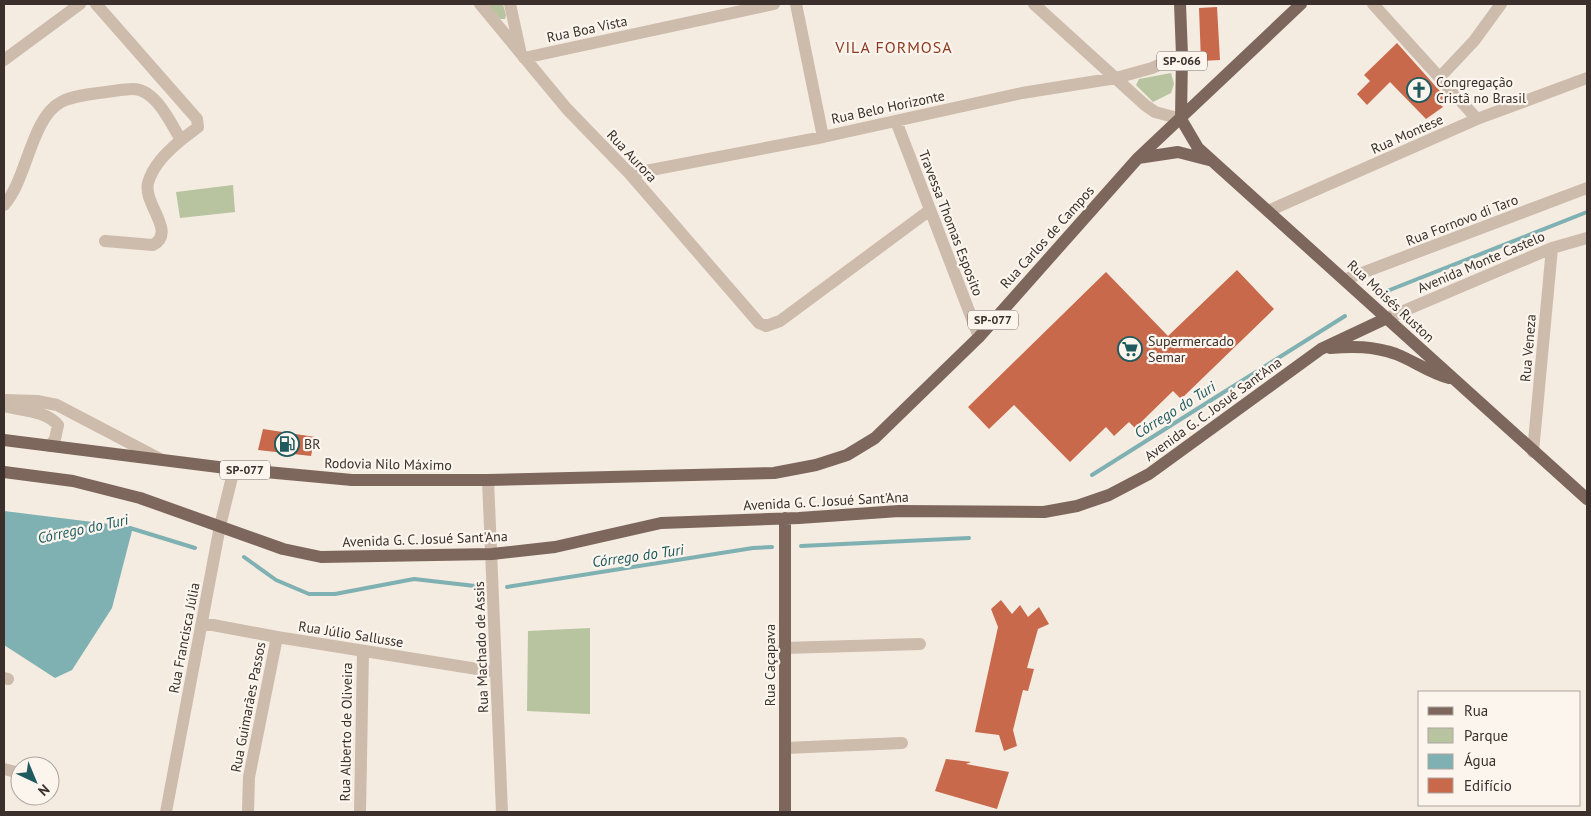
<svg xmlns="http://www.w3.org/2000/svg" width="1591" height="816" font-family="'PT Sans',sans-serif">
<rect width="100%" height="100%" fill="#f4ebe1"/>
<!-- green -->
<path fill="#b8c4a0" d="M 487,4 L 503,4 L 506,15 L 505,19 L 500,19 Z
M 1171,73 L 1174,84 L 1171,93 L 1153,102 L 1136,85 L 1139,79 Z
M 233,185 L 235,212 L 180,218 L 176,192 Z
M 590,628 L 590,714 L 527,711 L 528,631 Z"/>
<!-- water -->
<path fill="#7fb0b2" d="M 4,511 L 133,527 L 112,608 L 72,670 L 55,678 L 4,645 Z"/>
<g fill="none" stroke-linecap="round" stroke-linejoin="round">
<!-- stream -->
<path stroke="#7fb0b2" stroke-width="4" d="M 1377,295 L 1587,212
M 1092,475 L 1345,316
M 130,528 L 195,548
M 801,546 L 969,538
M 244,557 L 276,580 L 309,594 L 335,594 L 414,579 L 475,586
M 507,587 L 753,548 L 772,547"/>
</g>
<!-- building -->
<path fill="#c8694b" d="M 1217,7 L 1220,60 L 1201,61 L 1199,8 Z
M 1397,43 L 1447,99 L 1441,105 L 1443,107 L 1426,119 L 1390,82 L 1367,105 L 1357,94 L 1370,81 L 1364,75 Z
M 1237,270 L 1274,309 L 1181,399 L 1173,391 L 1135,428 L 1129,422 L 1114,436 L 1106,427 L 1070,462 L 1014,405 L 989,429 L 968,407 L 1106,272 L 1168,336 Z
M 263,429 L 315,437 L 311,456 L 258,450 Z
M 1001,600 L 1012,614 L 1020,605 L 1028,617 L 1039,607 L 1049,624 L 1038,629 L 1027,668 L 1034,669 L 1028,691 L 1023,690 L 1013,730 L 1017,746 L 1004,751 L 999,735 L 975,732 L 998,627 L 991,609 Z
M 946,759 L 971,762 L 966,764 L 1009,772 L 997,809 L 935,791 Z"/>
<g fill="none" stroke-linecap="round" stroke-linejoin="round">
<!-- minor -->
<path stroke="#cdbbac" stroke-width="12" d="M 96,4 L 197,119 L 198,127 L 181,140
M 480,4 L 567,109 L 630,174 L 759,323 L 766,326 L 780,321 L 930,210
M 510,4 L 520,50
M 796,4 L 823,137
M 1034,4 L 1145,105 L 1155,112 L 1181,119
M 1373,4 L 1477,119
M 524,58 L 774,4
M 4,60 L 80,4
M 1441,76 L 1474,41 L 1501,4
M 896,121 L 979,337
M 630,174 L 823,137 L 1022,93 L 1116,78 L 1152,68 L 1182,55
M 4,205 C 27,180 31,118 61,102 C 75,95 92,94 106,92 C 115,91 124,89 133,89 C 156,89 171,124 181,140 C 167,152 153,165 148,183 C 143,204 177,232 153,245 L 105,241
M 1268,211 L 1477,119 L 1587,78
M 1346,279 L 1587,188
M 1387,318 L 1552,248 L 1587,238
M 4,400 L 37,401 L 57,405 L 162,460
M 4,406 C 22,411 45,410 58,425 L 55,439 L 50,446
M 1533,452 L 1552,248
M 488,480 L 502,812
M 202,623 L 277,637 L 496,672
M 784,648 L 920,644
M 4,678 L 8,679
M 785,748 L 902,743
M 4,769 L 20,773
M 166,812 L 220,526 L 234,469
M 248,812 L 249,777 L 277,637
M 360,812 L 363,652"/>
<!-- major -->
<path stroke="#7d675c" stroke-width="12" d="M 1180,4 L 1182,55 L 1181,119
M 1181,119 L 1198,148 L 1587,499
M 1138,158 L 1178,152 L 1209,160
M 1330,348 C 1353,346 1373,346 1396,354 C 1414,361 1430,373 1449,378
M 4,440 L 234,469 L 352,480 L 488,480 L 774,473 L 816,465 L 847,455 L 875,438 L 979,337 L 1138,158 L 1301,4
M 4,472 L 73,481 L 140,498 L 283,549 L 321,557 L 492,554 L 555,547 L 661,523 L 799,518 L 899,511 L 1044,512 L 1077,506 L 1109,495 L 1149,474 L 1321,349 L 1387,318
M 785,812 L 785,518"/>
</g>
<!-- icons -->
<defs>
<symbol id="church-ring" viewBox="-11 -11 22 22"><circle r="9.5" fill="#fbf5ee" stroke="#1f5a5e" stroke-width="1.5"/><path d="M-1.2-6h2.4v3.5h3.3v2.4h-3.3V6h-2.4V-.1h-3.3v-2.4h3.3Z" fill="#1f5a5e"/></symbol>
<symbol id="supermarket-ring" viewBox="-11 -11 22 22"><circle r="9.5" fill="#fbf5ee" stroke="#1f5a5e" stroke-width="1.5"/><path d="M-6-5.5h2.5l.6 2H6L4.5 2H-2.5L-4.4-4H-6ZM-1.5 3.2a1.3 1.3 0 1 0 .1 0ZM3 3.2a1.3 1.3 0 1 0 .1 0Z" fill="#1f5a5e"/></symbol>
<symbol id="fuel-ring" viewBox="-11 -11 22 22"><circle r="9.5" fill="#fbf5ee" stroke="#1f5a5e" stroke-width="1.5"/><path d="M-5.5-6h7V0h2V4h1.3V-2.5L3-4.5l.8-.8L6-3V5H2.5V1h-1V6h-7ZM-4.2-4.7v3.2H.2V-4.7Z" fill="#1f5a5e"/></symbol>
</defs>
<g fill-rule="evenodd">
<use href="#church-ring" x="1405" y="76" width="28" height="28"/>
<use href="#supermarket-ring" x="1116" y="335" width="28" height="28"/>
<use href="#fuel-ring" x="273" y="430" width="28" height="28"/>
</g>
<g text-anchor="middle" stroke-width="4.5" stroke-linejoin="round" paint-order="stroke">
<!-- shield labels -->
<g fill="#fbf5ee" stroke="#756b66" stroke-width="1">
<rect x="1157" y="51.5" width="50" height="19" rx="4"/>
<rect x="968" y="310.5" width="50" height="19" rx="4"/>
<rect x="220" y="460.5" width="50" height="19" rx="4"/>
</g>
<g font-size="12" font-weight="bold" fill="#3b302b">
<text x="1182" y="65">SP-066</text>
<text x="993" y="324">SP-077</text>
<text x="245" y="474">SP-077</text>
</g>
<!-- street labels -->
<g font-size="14" fill="#3b302b" stroke="#fbf5ee">
<text transform="translate(587 29) rotate(-12)" y="5">Rua Boa Vista</text>
<text transform="translate(888 107) rotate(-12)" y="5">Rua Belo Horizonte</text>
<text transform="translate(1407 134) rotate(-24)" y="5">Rua Montese</text>
<text transform="translate(632 156) rotate(47)" y="5">Rua Aurora</text>
<text transform="translate(1462 220) rotate(-21)" y="5">Rua Fornovo di Taro</text>
<text transform="translate(951 223) rotate(69)" y="5">Travessa Thomas Esposito</text>
<text transform="translate(1047 237) rotate(-48)" y="5">Rua Carlos de Campos</text>
<text transform="translate(1481 262) rotate(-23)" y="5">Avenida Monte Castelo</text>
<text transform="translate(1391 301) rotate(43)" y="5">Rua Moisés Ruston</text>
<text transform="translate(1528 348) rotate(-85)" y="5">Rua Veneza</text>
<text transform="translate(1213 409) rotate(-36)" y="5">Avenida G. C. Josué Sant'Ana</text>
<text transform="translate(388 464) rotate(1)" y="5">Rodovia Nilo Máximo</text>
<text transform="translate(826 501) rotate(-3)" y="5">Avenida G. C. Josué Sant'Ana</text>
<text transform="translate(425 539) rotate(-2)" y="5">Avenida G. C. Josué Sant'Ana</text>
<text transform="translate(351 634) rotate(9)" y="5">Rua Júlio Sallusse</text>
<text transform="translate(184 638) rotate(-79)" y="5">Rua Francisca Júlia</text>
<text transform="translate(481 647) rotate(-92)" y="5">Rua Machado de Assis</text>
<text transform="translate(770 665) rotate(-90)" y="5">Rua Caçapava</text>
<text transform="translate(248 707) rotate(-79)" y="5">Rua Guimarães Passos</text>
<text transform="translate(346 732) rotate(-89)" y="5">Rua Alberto de Oliveira</text>
</g>
<!-- poi labels -->
<g font-size="14" fill="#3b302b" stroke="#fbf5ee" text-anchor="start">
<text x="1436" y="87">Congregação<tspan x="1436" dy="16">Cristã no Brasil</tspan></text>
<text x="1148" y="346">Supermercado<tspan x="1148" dy="16">Semar</tspan></text>
<text x="304" y="449">BR</text>
</g>
<!-- water labels -->
<g font-size="15" font-style="italic" fill="#1f5a5e" stroke="#fbf5ee">
<text transform="translate(1175 410) rotate(-32)" y="5">Córrego do Turi</text>
<text transform="translate(83 529) rotate(-12)" y="5">Córrego do Turi</text>
<text transform="translate(638 556) rotate(-8)" y="5">Córrego do Turi</text>
</g>
<!-- quarter labels -->
<g font-size="16" letter-spacing="1" fill="#8c3b22" stroke="#fbf5ee">
<text x="894" y="53">VILA FORMOSA</text>
</g>
</g>
<!-- border -->
<rect width="1591" height="816" fill="none" stroke="#3b302b" stroke-width="10"/>
<!-- legend -->
<rect x="1418" y="691" width="162" height="115" fill="#fbf5ee" stroke="#aea6a0"/>
<rect x="1428" y="707" width="25" height="8" fill="#7d675c" stroke="#aea6a0"/>
<text x="1464" y="716" font-size="15" fill="#3b302b">Rua</text>
<rect x="1428" y="728" width="25" height="15" fill="#b8c4a0" stroke="#aea6a0"/>
<text x="1464" y="741" font-size="15" fill="#3b302b">Parque</text>
<rect x="1428" y="754" width="25" height="15" fill="#7fb0b2" stroke="#aea6a0"/>
<text x="1464" y="766" font-size="15" fill="#3b302b">Água</text>
<rect x="1428" y="778" width="25" height="15" fill="#c8694b" stroke="#aea6a0"/>
<text x="1464" y="791" font-size="15" fill="#3b302b">Edifício</text>
<!-- north arrow -->
<g transform="translate(35 781) rotate(136)"><circle r="24" fill="#fbf5ee" stroke="#aea6a0"/>
<path d="M0-4L9 19L0 12L-9 19Z" fill="#1f5a5e"/>
<text y="-8" font-size="14" font-weight="bold" text-anchor="middle" fill="#3b302b">N</text>
</g>
</svg>
